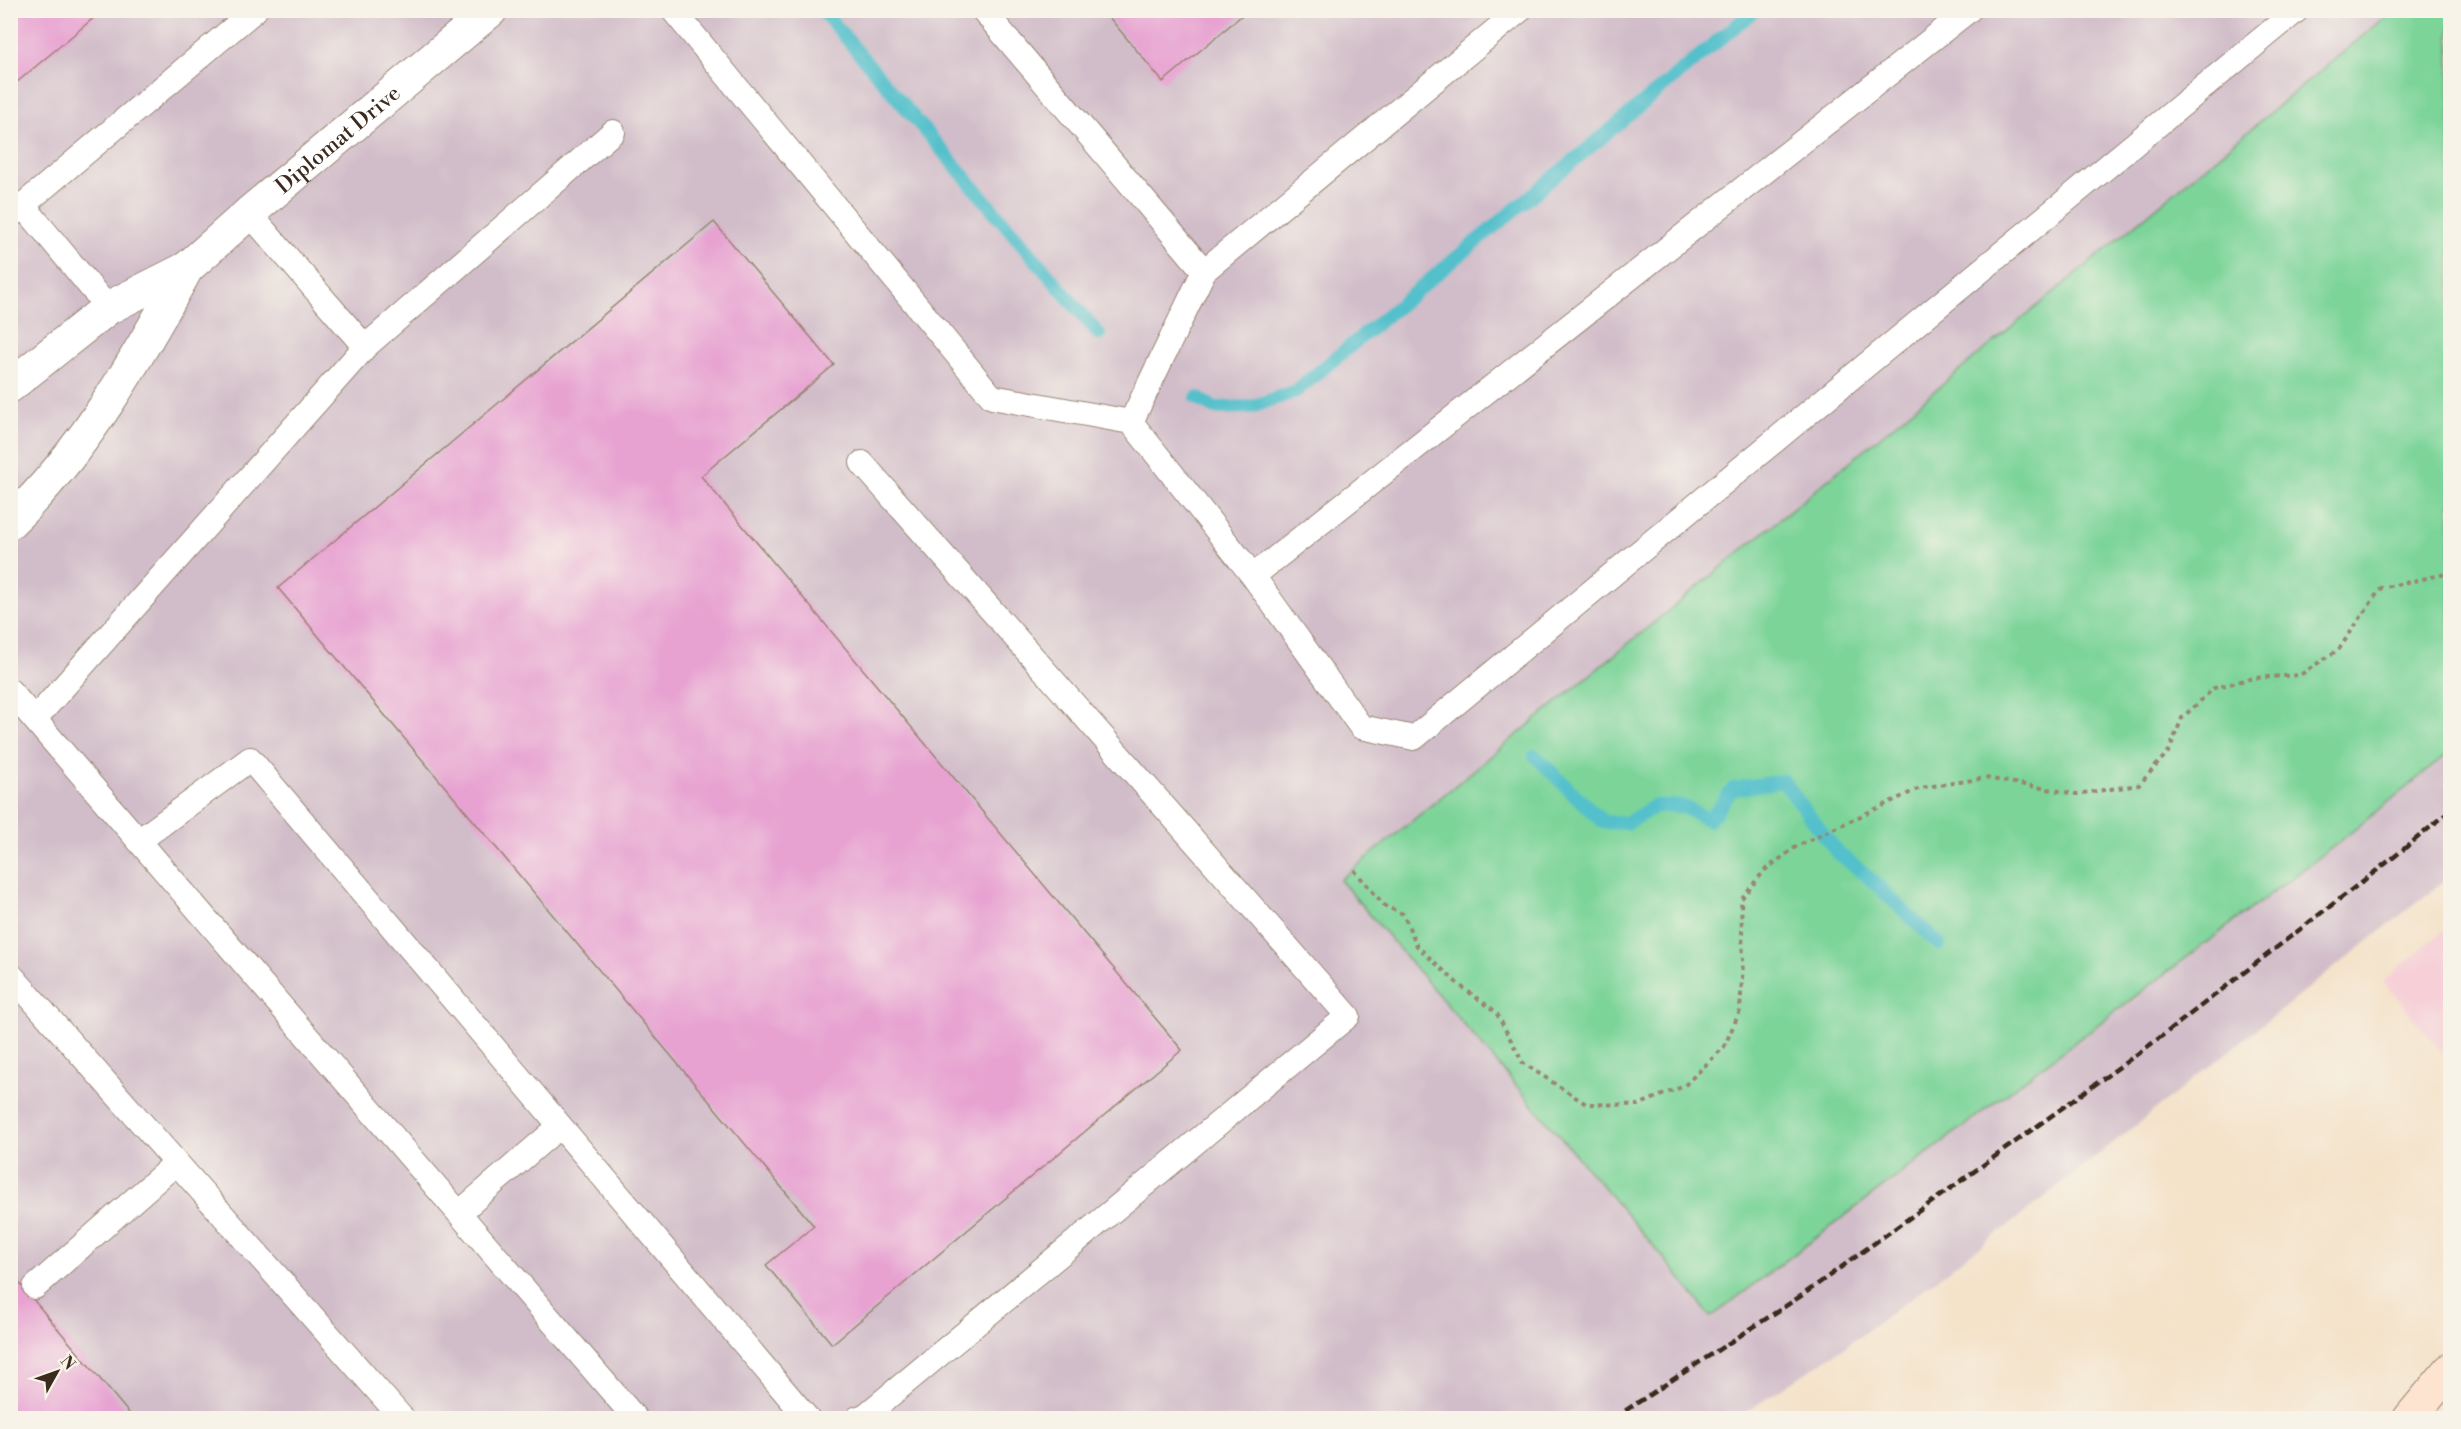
<svg xmlns="http://www.w3.org/2000/svg" width="2461" height="1429" font-family="'Libre Bodoni',serif">
<rect width="100%" height="100%" fill="#f7f3e8"/>
<filter id="ink" filterUnits="userSpaceOnUse"><feTurbulence type="fractalNoise" baseFrequency=".0167" numOctaves="2"/><feDisplacementMap in="SourceGraphic" scale="12" xChannelSelector="R" yChannelSelector="G"/><feConvolveMatrix kernelMatrix="1 2 1 2 8 2 1 2 1" color-interpolation-filters="sRGB"/></filter>
<filter id="wash" filterUnits="userSpaceOnUse"><feTurbulence type="fractalNoise" baseFrequency=".008" numOctaves="4" result="noise"/><feDisplacementMap in="SourceGraphic" scale="24" xChannelSelector="R" yChannelSelector="G"/><feGaussianBlur stdDeviation="1.35" result="paint"/><feColorMatrix in="noise" values="0 0 0 0 0 0 0 0 0 0 0 0 0 0 0 0 0 1.4 0 .05"/><feComposite in="paint" operator="in"/></filter>
<g filter="url(#wash)">
<rect width="100%" height="100%" fill="#f4e2c9"/>
<!-- built -->
<path fill="#f6cfd7" d="M 2450,925 L 2450,1061 L 2383,981 Z"/>
<!-- industrial -->
<path fill="#d1bdc9" d="M 10,11 L 2450,11 L 2450,876 L 2026,1212 L 1852,1342 L 1737,1418 L 11,1418 Z"/>
<!-- green -->
<path fill="#7cd499" stroke="#5c7f5c" stroke-width="1.5" d="M 2393,11 L 2450,11 L 2450,752 L 2338,843 L 1711,1317 L 1658,1251 L 1340,880 L 1807,497 Z"/>
<g fill="none" stroke-linecap="round" stroke-linejoin="round">
<!-- stream -->
<path stroke="#53c0cb" stroke-width="14" d="M 822,10 L 1099,334
M 1197,398 L 1215,408 L 1251,407 L 1296,391 L 1755,10
M 1535,756 L 1603,822 L 1627,823 L 1655,806 L 1682,806 L 1709,820 L 1733,789 L 1783,781 L 1837,852 L 1865,874 L 1939,944"/>
</g>
<g id="blocks">
<!-- building -->
<path fill="#e7a2d1" d="M 10,10 L 103,10 L 10,88 Z
M 1103,10 L 1248,10 L 1163,82 Z
M 714,222 L 834,365 L 701,476 L 1182,1050 L 832,1344 L 766,1265 L 814,1226 L 278,588 Z
M 10,1272 L 133,1418 L 10,1418 Z"/>
</g>
</g>
<g filter="url(#ink)">
<use href="#blocks" fill-opacity="0" stroke="#988674" stroke-width="1.5"/>
<g fill="none" stroke-linecap="round" stroke-linejoin="round">
<defs>
<path id="service" d="M 673,10 L 992,397 L 1131,422 L 1204,271 L 983,10
M 23,205 L 108,308
M 10,216 L 255,10
M 1204,271 L 1520,10
M 365,347 L 613,132
M 1131,422 L 1253,576 L 1361,727 L 1414,738 L 2297,10
M 1253,576 L 1969,10
M 10,691 L 635,1418
M 35,719 L 365,347 L 249,213
M 140,840 L 250,759 L 807,1418
M 10,974 L 402,1418
M 459,1213 L 560,1126
M 35,1287 L 176,1163
M 858,1418 L 865,1416 L 1348,1016 L 862,463"/>
<g id="minor">
<path id="s1" d="M 10,386 L 108,308 L 187,268 L 249,213 L 491,10"/>
<path d="M 10,522 C 85,451 138,357 187,268"/>
</g>
<path id="secondary" d="M 2410,1418 L 2450,1370"/>
</defs>
<!-- service casing -->
<use href="#service" stroke="#988674" stroke-width="26"/>
<!-- minor casing -->
<use href="#minor" stroke="#988674" stroke-width="35"/>
<!-- secondary casing -->
<use href="#secondary" stroke="#988674" stroke-width="35"/>
<!-- path -->
<path stroke="#988674" stroke-width="4" stroke-dasharray="4.5 4.5" stroke-linecap="butt" d="M 1354,870 L 1385,906 L 1403,914 L 1417,946 L 1458,984 L 1496,1012 L 1523,1063 L 1586,1104 L 1638,1105 L 1684,1086 L 1724,1047 L 1740,1011 L 1743,962 L 1741,899 L 1765,870 L 1797,846 L 1920,788 L 1986,778 L 2076,794 L 2139,785 L 2169,751 L 2182,718 L 2214,688 L 2253,678 L 2300,675 L 2339,649 L 2381,588 L 2450,573"/>
<!-- service -->
<use href="#service" stroke="#fff" stroke-width="24"/>
<!-- minor -->
<use href="#minor" stroke="#fff" stroke-width="33"/>
<!-- secondary -->
<use href="#secondary" stroke="#fde4d1" stroke-width="33"/>
<!-- rail -->
<path stroke="#3b2a1e" stroke-width="4.5" stroke-dasharray="9 4.5" stroke-linecap="butt" d="M 1614,1418 L 1801,1296 L 2154,1042 L 2394,857 L 2450,811"/>
</g>
</g>
<g text-anchor="middle" stroke-width="4.5" stroke-linejoin="round" paint-order="stroke">
<!-- street labels -->
<g font-size="22" fill="#3b2a1e" stroke="#f7f3e8">
<text dy="8" stroke="none"><textPath href="#s1" startOffset="412">Diplomat Drive</textPath></text>
</g>
</g>
<!-- margin -->
<rect width="2461" height="1429" fill="none" stroke="#f7f3e8" stroke-width="36"/>
<!-- north arrow -->
<g transform="translate(57 1372) rotate(50)" stroke="#f7f3e8" stroke-width="4.5" paint-order="stroke">
<path d="M0-4.5L10 22L0 15L-10 22Z" fill="#3b2a1e"/>
<text y="-9" font-size="16" font-weight="bold" text-anchor="middle" fill="#3b2a1e">N</text>
</g>
</svg>
